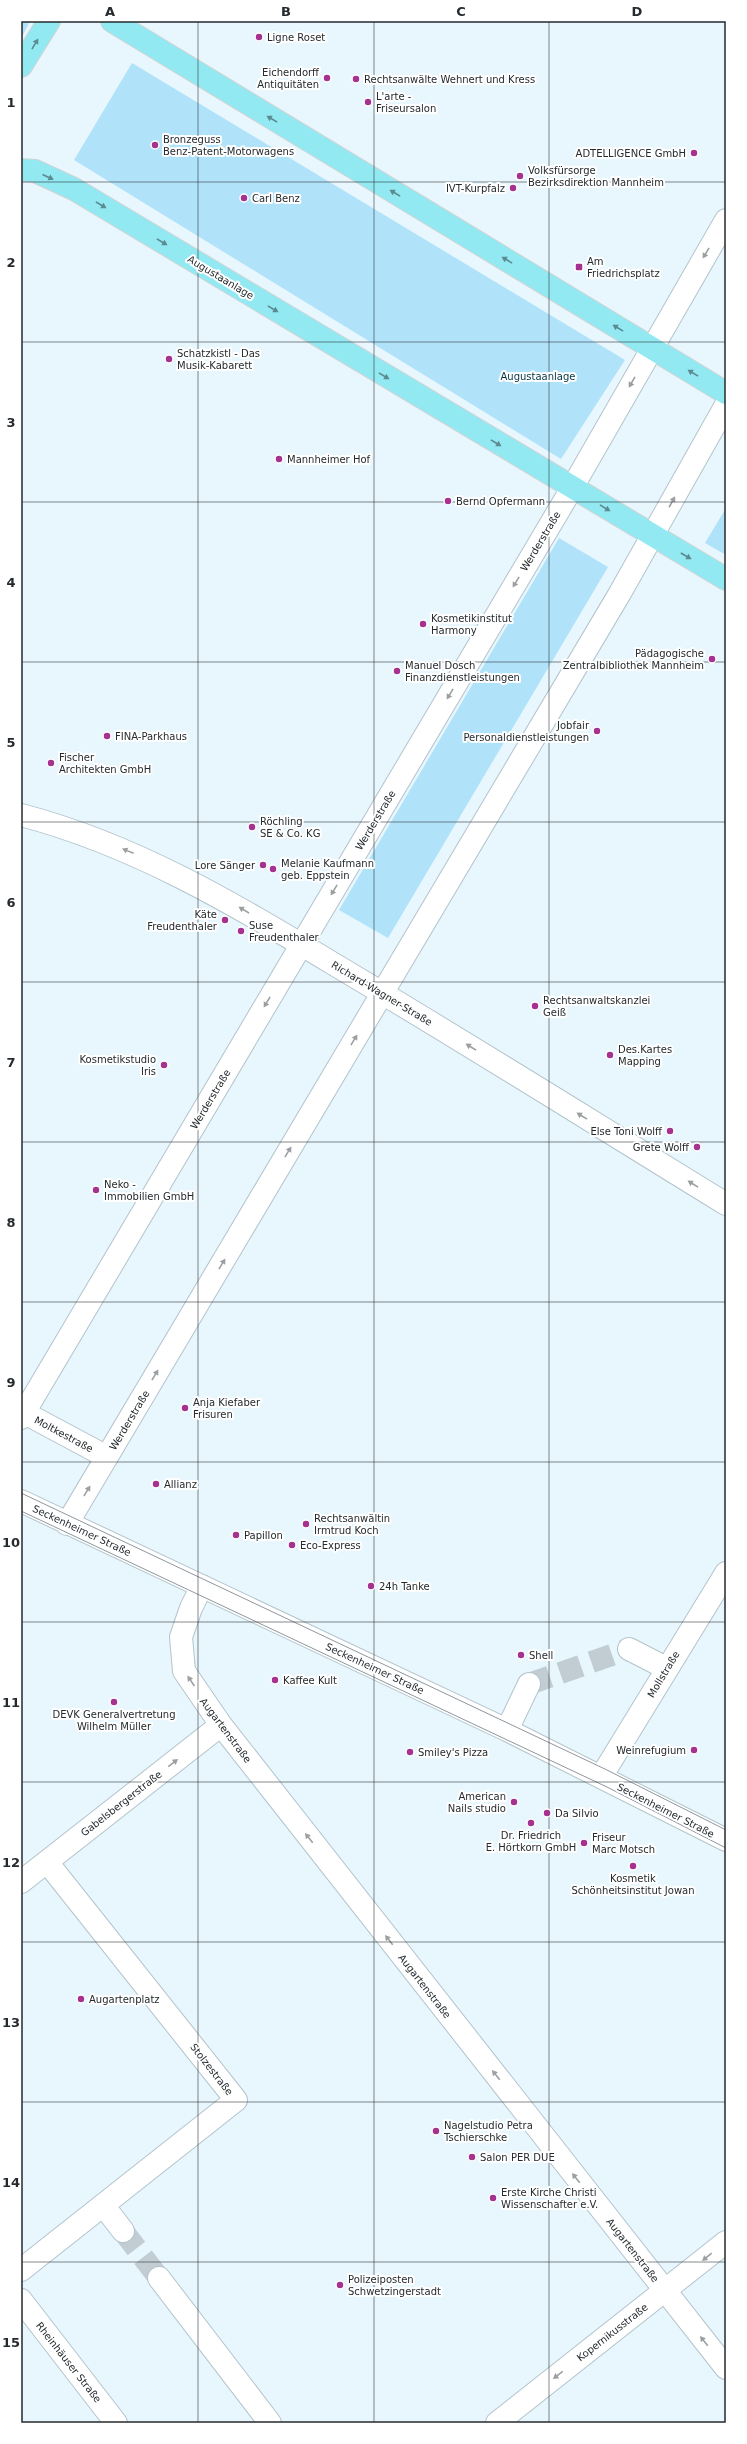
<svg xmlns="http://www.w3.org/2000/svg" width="747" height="2444" font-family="'DejaVu Sans',sans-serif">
<rect width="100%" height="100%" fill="#e8f6fd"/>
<!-- green -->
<path fill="#b0e3fa" d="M 21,21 L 30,21 L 21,39 Z
M 132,63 L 625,360 L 561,459 L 74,160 Z
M 726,508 L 726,555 L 705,543 Z
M 559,538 L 608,567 L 388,938 L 339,910 Z"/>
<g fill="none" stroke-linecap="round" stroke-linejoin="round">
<!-- minor-tunnel -->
<path stroke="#c1cdd3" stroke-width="22" stroke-dasharray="22 11" stroke-linecap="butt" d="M 529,1684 L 629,1649
M 123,2231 L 159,2278"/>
<defs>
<path id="minor" d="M 21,815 C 143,847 245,911 352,975 C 478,1050 602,1128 726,1204
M 21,1411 L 107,1457
M 21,1418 L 572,488 L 726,220
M 21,1501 L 507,1730 L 726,1840
M 67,1524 L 620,593 L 726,405
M 202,1586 L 191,1608 L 181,1637 L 184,1671 L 221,1725 L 726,2368
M 629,1649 L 666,1668
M 507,1730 L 529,1684
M 601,1777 L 726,1573
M 21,1882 L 221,1725
M 103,2205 L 123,2231
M 21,2270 L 236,2100 L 47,1862
M 159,2278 L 270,2423
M 21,2300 L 116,2423
M 497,2423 L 726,2242"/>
<path id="major" d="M 112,21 L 726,393
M 21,66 L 49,21
M 21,170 L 35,171 L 74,189 L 726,579"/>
</defs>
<!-- minor casing -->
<use href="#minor" stroke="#b3c4cc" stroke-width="24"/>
<!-- major casing -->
<use href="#major" stroke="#d3d4d5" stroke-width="24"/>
<!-- minor -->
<use href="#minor" stroke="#fff" stroke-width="22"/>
<!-- major -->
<use href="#major" stroke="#92e9f2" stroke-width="22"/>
<!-- tram -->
<path stroke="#8d979d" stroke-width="1" d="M 21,1493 L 607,1770 L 726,1830
M 21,1511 L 607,1787 L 726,1848"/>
</g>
<!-- one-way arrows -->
<defs><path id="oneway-solid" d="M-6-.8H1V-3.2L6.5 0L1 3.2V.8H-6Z"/></defs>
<g fill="#5b8a90">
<use href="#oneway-solid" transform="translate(35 44) rotate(-59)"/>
<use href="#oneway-solid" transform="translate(272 119) rotate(-149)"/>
<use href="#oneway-solid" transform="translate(48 177) rotate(25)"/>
<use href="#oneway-solid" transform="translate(395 193) rotate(-149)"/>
<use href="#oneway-solid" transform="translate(101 205) rotate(31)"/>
<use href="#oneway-solid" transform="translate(162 242) rotate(31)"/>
<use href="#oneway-solid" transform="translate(507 260) rotate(-149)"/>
<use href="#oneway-solid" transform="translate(273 309) rotate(31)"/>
<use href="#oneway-solid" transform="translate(618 328) rotate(-149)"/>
<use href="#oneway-solid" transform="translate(693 373) rotate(-149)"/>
<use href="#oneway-solid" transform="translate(384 376) rotate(31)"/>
<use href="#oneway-solid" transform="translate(496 443) rotate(31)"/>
<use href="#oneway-solid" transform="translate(605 508) rotate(31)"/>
<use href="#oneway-solid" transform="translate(686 556) rotate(30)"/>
</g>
<g fill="#9c9fa0">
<use href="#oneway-solid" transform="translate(706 253) rotate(121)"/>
<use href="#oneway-solid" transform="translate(632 382) rotate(120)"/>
<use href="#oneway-solid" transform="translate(672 502) rotate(-61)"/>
<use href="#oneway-solid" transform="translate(516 582) rotate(121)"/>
<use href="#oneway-solid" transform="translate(450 694) rotate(121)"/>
<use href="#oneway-solid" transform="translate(128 851) rotate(-158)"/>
<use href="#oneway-solid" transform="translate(334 890) rotate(121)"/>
<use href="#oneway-solid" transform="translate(244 910) rotate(-149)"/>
<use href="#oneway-solid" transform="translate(267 1002) rotate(121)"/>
<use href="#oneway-solid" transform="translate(354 1040) rotate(-59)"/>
<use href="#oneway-solid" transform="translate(471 1047) rotate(-148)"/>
<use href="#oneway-solid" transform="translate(582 1116) rotate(-148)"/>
<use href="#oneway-solid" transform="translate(288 1152) rotate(-59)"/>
<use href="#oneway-solid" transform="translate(693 1184) rotate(-148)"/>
<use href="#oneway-solid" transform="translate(222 1264) rotate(-59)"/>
<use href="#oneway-solid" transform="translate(155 1375) rotate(-59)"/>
<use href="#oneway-solid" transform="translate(87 1491) rotate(-59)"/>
<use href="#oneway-solid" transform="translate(191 1681) rotate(-124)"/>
<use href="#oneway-solid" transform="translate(173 1763) rotate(-38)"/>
<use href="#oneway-solid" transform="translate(309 1838) rotate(-128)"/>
<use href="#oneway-solid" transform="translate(389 1940) rotate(-128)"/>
<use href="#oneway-solid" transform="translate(496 2075) rotate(-128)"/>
<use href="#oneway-solid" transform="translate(576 2178) rotate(-128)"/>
<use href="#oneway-solid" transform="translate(707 2257) rotate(141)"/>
<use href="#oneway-solid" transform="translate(704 2341) rotate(-128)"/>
<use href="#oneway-solid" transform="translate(558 2375) rotate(142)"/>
</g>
<!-- grid -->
<path fill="none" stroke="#242a2d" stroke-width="1" stroke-opacity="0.55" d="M 198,21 L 198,2423M 374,21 L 374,2423M 549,21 L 549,2423M 21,182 L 726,182M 21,342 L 726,342M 21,502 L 726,502M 21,662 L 726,662M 21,822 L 726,822M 21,982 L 726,982M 21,1142 L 726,1142M 21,1302 L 726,1302M 21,1462 L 726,1462M 21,1622 L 726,1622M 21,1782 L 726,1782M 21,1942 L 726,1942M 21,2102 L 726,2102M 21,2262 L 726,2262"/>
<!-- markers -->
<g fill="#a4328e" stroke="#fff" stroke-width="1.5">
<circle cx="259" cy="37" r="4"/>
<circle cx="327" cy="78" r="4"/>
<circle cx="356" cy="79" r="4"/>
<circle cx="368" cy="102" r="4"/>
<circle cx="155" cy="145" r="4"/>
<circle cx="694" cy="153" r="4"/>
<circle cx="520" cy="176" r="4"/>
<circle cx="513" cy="188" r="4"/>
<circle cx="244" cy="198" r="4"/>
<rect x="575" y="263" width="8" height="8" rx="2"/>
<circle cx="169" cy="359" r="4"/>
<circle cx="279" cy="459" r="4"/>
<circle cx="448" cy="501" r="4"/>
<circle cx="423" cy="624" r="4"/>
<circle cx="712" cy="659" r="4"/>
<circle cx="397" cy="671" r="4"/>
<circle cx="597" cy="731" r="4"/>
<circle cx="107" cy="736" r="4"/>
<circle cx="51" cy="763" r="4"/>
<circle cx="252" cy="827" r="4"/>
<circle cx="263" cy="865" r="4"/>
<circle cx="273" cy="869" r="4"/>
<circle cx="225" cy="920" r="4"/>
<circle cx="241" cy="931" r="4"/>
<circle cx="535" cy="1006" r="4"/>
<circle cx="610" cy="1055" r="4"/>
<circle cx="164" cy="1065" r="4"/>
<circle cx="670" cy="1131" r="4"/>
<circle cx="697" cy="1147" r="4"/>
<circle cx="96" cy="1190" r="4"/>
<circle cx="185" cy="1408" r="4"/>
<circle cx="156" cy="1484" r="4"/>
<circle cx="306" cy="1524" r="4"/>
<circle cx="236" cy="1535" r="4"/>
<circle cx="292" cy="1545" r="4"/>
<circle cx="371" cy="1586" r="4"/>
<circle cx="521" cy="1655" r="4"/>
<circle cx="275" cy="1680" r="4"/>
<circle cx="114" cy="1702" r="4"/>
<circle cx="694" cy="1750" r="4"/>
<circle cx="410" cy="1752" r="4"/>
<circle cx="514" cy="1802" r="4"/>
<circle cx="547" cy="1813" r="4"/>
<circle cx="531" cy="1823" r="4"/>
<circle cx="584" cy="1843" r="4"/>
<circle cx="633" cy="1866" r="4"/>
<circle cx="81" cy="1999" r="4"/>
<circle cx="436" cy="2131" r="4"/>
<circle cx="472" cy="2157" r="4"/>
<circle cx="493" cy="2198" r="4"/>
<circle cx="340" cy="2285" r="4"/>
</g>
<g text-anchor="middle" stroke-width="4" stroke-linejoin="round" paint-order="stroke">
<!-- poi labels -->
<g font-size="10" fill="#242a2d" stroke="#fff" text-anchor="start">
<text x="267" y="41">Ligne Roset</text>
<text x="319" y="76" text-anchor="end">Eichendorff<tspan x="319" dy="12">Antiquitäten</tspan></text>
<text x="364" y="83">Rechtsanwälte Wehnert und Kress</text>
<text x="376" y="100">L'arte -<tspan x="376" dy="12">Friseursalon</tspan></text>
<text x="163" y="143">Bronzeguss<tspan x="163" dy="12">Benz-Patent-Motorwagens</tspan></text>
<text x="686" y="157" text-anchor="end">ADTELLIGENCE GmbH</text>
<text x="528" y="174">Volksfürsorge<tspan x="528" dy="12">Bezirksdirektion Mannheim</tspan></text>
<text x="505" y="192" text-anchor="end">IVT-Kurpfalz</text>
<text x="252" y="202">Carl Benz</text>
<text x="587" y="265">Am<tspan x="587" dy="12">Friedrichsplatz</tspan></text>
<text x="177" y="357">Schatzkistl - Das<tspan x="177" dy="12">Musik-Kabarett</tspan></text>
<text x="287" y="463">Mannheimer Hof</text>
<text x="456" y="505">Bernd Opfermann</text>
<text x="431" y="622">Kosmetikinstitut<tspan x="431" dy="12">Harmony</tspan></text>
<text x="704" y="657" text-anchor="end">Pädagogische<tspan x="704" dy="12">Zentralbibliothek Mannheim</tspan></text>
<text x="405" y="669">Manuel Dosch<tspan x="405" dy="12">Finanzdienstleistungen</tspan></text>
<text x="589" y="729" text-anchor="end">Jobfair<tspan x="589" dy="12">Personaldienstleistungen</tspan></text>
<text x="115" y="740">FINA-Parkhaus</text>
<text x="59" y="761">Fischer<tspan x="59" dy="12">Architekten GmbH</tspan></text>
<text x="260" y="825">Röchling<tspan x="260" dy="12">SE &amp; Co. KG</tspan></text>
<text x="281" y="867">Melanie Kaufmann<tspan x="281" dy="12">geb. Eppstein</tspan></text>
<text x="255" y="869" text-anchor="end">Lore Sänger</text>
<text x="217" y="918" text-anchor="end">Käte<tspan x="217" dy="12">Freudenthaler</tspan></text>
<text x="249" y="929">Suse<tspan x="249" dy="12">Freudenthaler</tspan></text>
<text x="543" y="1004">Rechtsanwaltskanzlei<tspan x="543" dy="12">Geiß</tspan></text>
<text x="618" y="1053">Des.Kartes<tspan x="618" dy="12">Mapping</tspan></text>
<text x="156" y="1063" text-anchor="end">Kosmetikstudio<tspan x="156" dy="12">Iris</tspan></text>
<text x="662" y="1135" text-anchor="end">Else Toni Wolff</text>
<text x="689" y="1151" text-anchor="end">Grete Wolff</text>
<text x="104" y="1188">Neko -<tspan x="104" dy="12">Immobilien GmbH</tspan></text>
<text x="193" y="1406">Anja Kiefaber<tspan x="193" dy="12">Frisuren</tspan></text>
<text x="164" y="1488">Allianz</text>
<text x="314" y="1522">Rechtsanwältin<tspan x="314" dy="12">Irmtrud Koch</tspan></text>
<text x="244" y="1539">Papillon</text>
<text x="300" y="1549">Eco-Express</text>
<text x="379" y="1590">24h Tanke</text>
<text x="529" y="1659">Shell</text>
<text x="283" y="1684">Kaffee Kult</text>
<text x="114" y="1718" text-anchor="middle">DEVK Generalvertretung<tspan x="114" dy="12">Wilhelm Müller</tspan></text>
<text x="686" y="1754" text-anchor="end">Weinrefugium</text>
<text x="418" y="1756">Smiley's Pizza</text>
<text x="506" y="1800" text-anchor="end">American<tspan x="506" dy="12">Nails studio</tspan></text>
<text x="555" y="1817">Da Silvio</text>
<text x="531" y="1839" text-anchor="middle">Dr. Friedrich<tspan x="531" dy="12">E. Hörtkorn GmbH</tspan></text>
<text x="592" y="1841">Friseur<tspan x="592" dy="12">Marc Motsch</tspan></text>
<text x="633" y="1882" text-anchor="middle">Kosmetik<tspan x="633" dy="12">Schönheitsinstitut Jowan</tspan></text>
<text x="89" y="2003">Augartenplatz</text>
<text x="444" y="2129">Nagelstudio Petra<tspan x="444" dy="12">Tschierschke</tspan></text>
<text x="480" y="2161">Salon PER DUE</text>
<text x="501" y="2196">Erste Kirche Christi<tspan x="501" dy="12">Wissenschafter e.V.</tspan></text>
<text x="348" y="2283">Polizeiposten<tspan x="348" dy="12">Schwetzingerstadt</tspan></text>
</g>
<!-- street labels -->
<g font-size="10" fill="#242a2d" stroke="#fff">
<text transform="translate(221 277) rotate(31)" y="4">Augustaanlage</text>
<text transform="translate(540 541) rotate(-59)" y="4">Werderstraße</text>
<text transform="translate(375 820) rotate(-59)" y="4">Werderstraße</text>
<text transform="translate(382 993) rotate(31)" y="4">Richard-Wagner-Straße</text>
<text transform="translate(210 1099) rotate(-59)" y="4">Werderstraße</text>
<text transform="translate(129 1420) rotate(-59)" y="4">Werderstraße</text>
<text transform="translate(64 1434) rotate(28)" y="4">Moltkestraße</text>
<text transform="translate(82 1530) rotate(25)" y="4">Seckenheimer Straße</text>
<text transform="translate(375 1668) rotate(25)" y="4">Seckenheimer Straße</text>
<text transform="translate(663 1674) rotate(-59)" y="4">Mollstraße</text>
<text transform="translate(226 1730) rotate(53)" y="4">Augartenstraße</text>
<text transform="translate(121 1803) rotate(-38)" y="4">Gabelsbergerstraße</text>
<text transform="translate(666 1810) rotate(27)" y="4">Seckenheimer Straße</text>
<text transform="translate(425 1986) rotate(52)" y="4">Augartenstraße</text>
<text transform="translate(212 2069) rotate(52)" y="4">Stolzestraße</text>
<text transform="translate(633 2250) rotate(52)" y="4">Augartenstraße</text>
<text transform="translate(612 2332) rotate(-38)" y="4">Kopernikusstraße</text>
<text transform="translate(69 2362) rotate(52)" y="4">Rheinhäuser Straße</text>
</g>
<!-- park labels -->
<g font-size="10" fill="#023445" stroke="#fff">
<text x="538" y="380">Augustaanlage</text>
</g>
</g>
<!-- border -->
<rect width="747" height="2444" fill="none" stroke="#ffffff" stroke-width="44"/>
<rect x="22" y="22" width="703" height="2400" fill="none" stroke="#242a2d" stroke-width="1.5"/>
<g font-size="13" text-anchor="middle" font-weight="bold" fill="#242a2d">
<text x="110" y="16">A</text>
<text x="286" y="16">B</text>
<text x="461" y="16">C</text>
<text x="637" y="16">D</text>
<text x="11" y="107">1</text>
<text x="11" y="267">2</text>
<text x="11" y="427">3</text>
<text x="11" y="587">4</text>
<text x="11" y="747">5</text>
<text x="11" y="907">6</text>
<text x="11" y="1067">7</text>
<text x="11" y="1227">8</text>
<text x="11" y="1387">9</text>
<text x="11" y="1547">10</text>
<text x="11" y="1707">11</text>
<text x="11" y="1867">12</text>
<text x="11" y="2027">13</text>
<text x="11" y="2187">14</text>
<text x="11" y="2347">15</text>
</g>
</svg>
